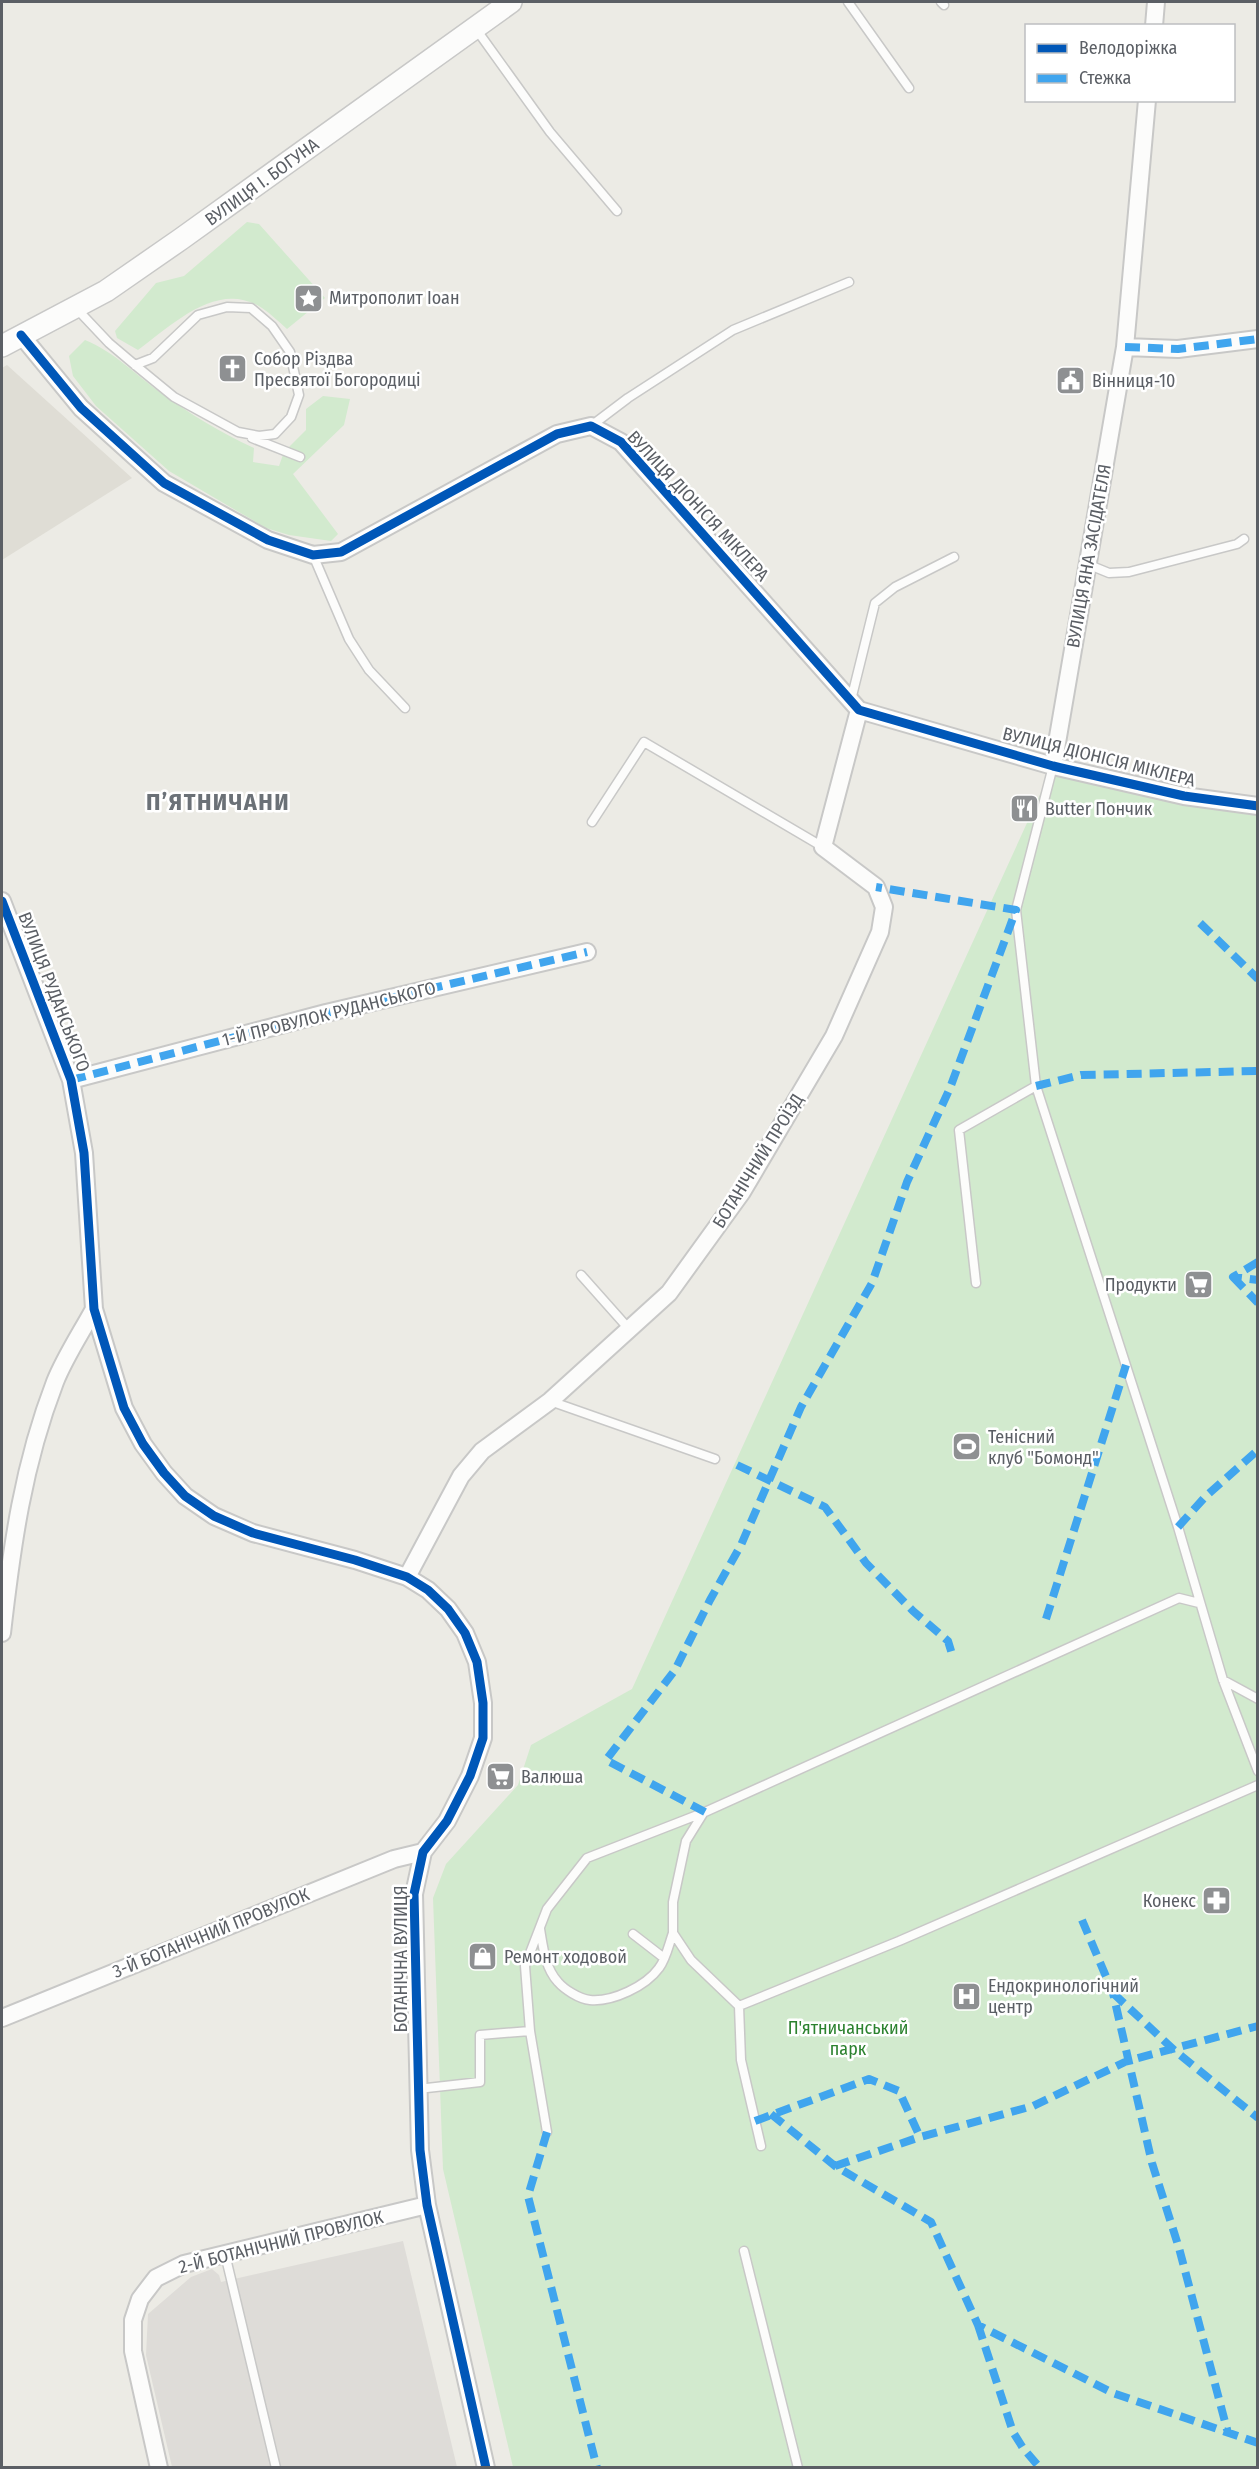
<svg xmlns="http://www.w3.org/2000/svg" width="1259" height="2469" font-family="'Fira Sans Condensed',sans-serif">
<rect width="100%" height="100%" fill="#ecebe5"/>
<!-- industrial -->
<path fill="#dedcd8" d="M 403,2241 L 457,2467 L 172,2467 L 146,2355 L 148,2314 L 191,2277 L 212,2269 L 219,2275 L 221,2282 Z"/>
<!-- education -->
<path fill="#dfddd5" d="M 7,365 L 132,478 L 2,560 L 2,368 Z"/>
<!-- green -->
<path fill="#d2eace" d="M 247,222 L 259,224 L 325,298 L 287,329 C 279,322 271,314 262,308 C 218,279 172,325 138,350 L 117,338 L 115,331 L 156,283 L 184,276 Z
M 85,340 C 113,351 136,375 161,393 C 190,414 221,433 254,448 L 253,462 L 279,466 L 284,452 L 306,430 L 306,409 L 323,396 L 350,399 L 344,425 L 293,474 L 338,534 L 331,541 L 289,535 L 266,528 L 169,471 L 96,406 L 73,376 L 69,356 Z
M 1053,766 L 1257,806 L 1257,2467 L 513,2467 L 443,2169 L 433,1898 L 446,1864 L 518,1785 L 531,1745 L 632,1689 Z"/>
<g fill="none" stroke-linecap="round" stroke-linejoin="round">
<defs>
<path id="service" d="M 848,2 L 909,88
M 941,2 L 944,5
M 476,29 L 550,132 L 617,211
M 75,307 L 109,343 L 135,365 L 174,397 L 238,432 L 259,436 L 275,434 L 291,417 L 299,395 L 290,352 L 272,326 L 251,308 L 227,307 L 198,315 L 153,358 L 135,365
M 591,426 L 628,398 L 733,330 L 849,282
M 252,438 L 300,457
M 313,555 L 349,639 L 369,670 L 405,708
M 1087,564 L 1109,573 L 1129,572 L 1237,544 L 1244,539
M 851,700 L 875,603 L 895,587 L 954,557
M 1053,766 L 1016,910 L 1036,1086 L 1178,1527 L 1223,1680 L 1258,1771
M 592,822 L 644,742 L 823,847
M 581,1275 L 629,1329
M 976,1283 L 959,1130 L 1036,1086
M 550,1401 L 715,1459
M 1223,1680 L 1258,1699
M 704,1812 L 686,1841 L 673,1902 L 673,1933 L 691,1960 L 739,2006 L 741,2060 L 761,2146
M 540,1929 C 543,1947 545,1968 558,1982 C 564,1989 579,1999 590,2000 C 613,2002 646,1986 659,1968 C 666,1959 669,1944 673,1933
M 633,1934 L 664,1958
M 739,2006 L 899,1941 L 1258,1785
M 418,2089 L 480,2082 L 480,2035 L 530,2031
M 547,2132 L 530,2031 L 525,1966 L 547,1909 L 587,1858 L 705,1812 L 1179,1598 L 1199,1603
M 744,2251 L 798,2468
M 225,2254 L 276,2468"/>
<path id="minor" d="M 1154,26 L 1156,2
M 21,335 L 81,408 L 164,483 L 268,540 L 313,555 L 341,552 L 557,434 L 591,426 L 621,442 L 859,710 L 1053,766 L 1184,796 L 1258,806
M 1125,347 L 1178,349 L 1258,339
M 1053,766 L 1125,347 L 1147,100
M 2,901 L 71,1080 L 84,1153 L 94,1309 L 124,1408 L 143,1444 L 164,1473 L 185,1496 L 214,1516 L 253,1533 L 355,1560 L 407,1577 L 428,1590 L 448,1609 L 465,1633 L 477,1662 L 483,1703 L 483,1738 L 470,1776 L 447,1821 L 423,1852 L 414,1894 L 420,2150 L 427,2205 L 486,2468
M 71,1080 L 326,1013 L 587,952
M 407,1577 L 461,1476 L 482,1451 L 550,1401 L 669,1293 L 742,1192 L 834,1036 L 880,932 L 884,907 L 876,887 L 823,847 L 859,710
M 2,1633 C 12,1545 23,1465 55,1382 C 65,1357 81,1333 94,1309
M 2,2018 L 394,1859 L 423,1852
M 159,2468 L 133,2351 L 133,2320 L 140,2299 L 156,2278 L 184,2264 L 427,2205"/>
<path id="tertiary" d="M 2,346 L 106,291 L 181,239 L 511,2"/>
</defs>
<!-- service casing -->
<use href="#service" stroke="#c8c8c7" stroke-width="11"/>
<!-- minor casing -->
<use href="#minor" stroke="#c8c8c7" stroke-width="20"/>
<!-- tertiary casing -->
<use href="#tertiary" stroke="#c8c8c7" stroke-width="24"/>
<!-- service -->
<use href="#service" stroke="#fcfcfb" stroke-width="8"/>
<!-- minor -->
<use href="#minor" stroke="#fcfcfb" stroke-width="16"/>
<!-- tertiary -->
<use href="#tertiary" stroke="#fcfcfb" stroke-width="21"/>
<!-- quiet -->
<path stroke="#40a5ee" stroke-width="8" stroke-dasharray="15 8" stroke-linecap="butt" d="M 1125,347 L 1178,349 L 1258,339
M 1200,923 L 1258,979
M 71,1080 L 326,1013 L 587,952
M 1036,1086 L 1081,1075 L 1258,1071
M 1258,1262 L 1233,1277 L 1258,1280
M 1233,1277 L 1258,1303
M 737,1465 L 825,1507 L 866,1563 L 913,1611 L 948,1641 L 952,1654
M 1178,1527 L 1206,1496 L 1258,1450
M 1046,1619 L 1126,1365
M 705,1812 L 606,1760 L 675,1670 L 710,1600 L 741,1545 L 801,1407 L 872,1283 L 907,1182 L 950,1088 L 1016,910 L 876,887
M 1082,1920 L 1113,1993 L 1152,2163 L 1179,2248 L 1228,2433
M 1113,1993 L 1174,2050 L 1258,2118
M 771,2114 L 835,2166 L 931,2222 L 978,2325 L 1113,2393 L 1258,2443
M 755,2121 L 869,2079 L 899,2091 L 920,2137 L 1033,2106 L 1127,2061 L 1258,2026
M 547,2132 L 528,2196 L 597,2468
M 835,2166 L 920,2137
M 978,2325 L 1013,2432 L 1023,2448 L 1040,2468"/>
<defs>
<path id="cycleway" d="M 21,335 L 81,408 L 164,483 L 268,540 L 313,555 L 341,552 L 557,434 L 591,426 L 621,442 L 859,710 L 1053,766 L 1184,796 L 1258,806
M 2,901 L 71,1080 L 84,1153 L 94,1309 L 124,1408 L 143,1444 L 164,1473 L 185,1496 L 214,1516 L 253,1533 L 355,1560 L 407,1577 L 428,1590 L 448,1609 L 465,1633 L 477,1662 L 483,1703 L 483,1738 L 470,1776 L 447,1821 L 423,1852 L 414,1894 L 420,2150 L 427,2205 L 486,2468"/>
</defs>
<!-- cycleway casing -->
<use href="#cycleway" stroke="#fff" stroke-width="13"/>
<!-- cycleway -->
<use href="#cycleway" stroke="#0057b8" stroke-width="9"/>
</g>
<!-- icons -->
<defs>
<symbol id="sight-square" viewBox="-11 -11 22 22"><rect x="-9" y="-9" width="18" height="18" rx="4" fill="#8e9092" stroke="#fff"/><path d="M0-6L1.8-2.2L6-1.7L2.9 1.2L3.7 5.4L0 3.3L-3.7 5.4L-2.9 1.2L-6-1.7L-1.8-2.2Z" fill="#fff"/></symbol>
<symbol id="church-square" viewBox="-11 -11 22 22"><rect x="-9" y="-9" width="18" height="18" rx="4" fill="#8e9092" stroke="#fff"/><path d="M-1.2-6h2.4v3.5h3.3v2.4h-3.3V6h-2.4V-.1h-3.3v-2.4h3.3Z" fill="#fff"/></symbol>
<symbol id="civic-square" viewBox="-11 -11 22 22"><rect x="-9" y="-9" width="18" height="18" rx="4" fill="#8e9092" stroke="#fff"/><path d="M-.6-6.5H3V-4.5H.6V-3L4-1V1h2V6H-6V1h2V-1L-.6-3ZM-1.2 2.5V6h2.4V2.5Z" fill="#fff"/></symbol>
<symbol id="restaurant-square" viewBox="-11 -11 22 22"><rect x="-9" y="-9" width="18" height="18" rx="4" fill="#8e9092" stroke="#fff"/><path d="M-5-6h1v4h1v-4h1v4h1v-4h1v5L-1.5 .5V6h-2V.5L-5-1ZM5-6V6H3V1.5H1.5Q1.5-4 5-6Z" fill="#fff"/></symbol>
<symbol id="supermarket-square" viewBox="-11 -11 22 22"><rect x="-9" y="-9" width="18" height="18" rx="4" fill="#8e9092" stroke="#fff"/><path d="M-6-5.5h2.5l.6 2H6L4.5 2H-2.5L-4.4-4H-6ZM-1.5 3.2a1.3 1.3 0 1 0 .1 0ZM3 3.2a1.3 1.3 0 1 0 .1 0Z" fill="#fff"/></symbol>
<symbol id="stadium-square" viewBox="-11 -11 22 22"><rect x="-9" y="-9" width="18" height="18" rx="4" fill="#8e9092" stroke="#fff"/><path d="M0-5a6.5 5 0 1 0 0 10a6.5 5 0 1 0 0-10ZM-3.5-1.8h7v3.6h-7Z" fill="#fff"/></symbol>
<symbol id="pharmacy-square" viewBox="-11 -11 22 22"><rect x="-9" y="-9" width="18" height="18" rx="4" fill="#8e9092" stroke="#fff"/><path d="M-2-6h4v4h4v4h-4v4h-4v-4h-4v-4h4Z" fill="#fff"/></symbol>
<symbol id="shop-square" viewBox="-11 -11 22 22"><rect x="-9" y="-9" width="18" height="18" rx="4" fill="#8e9092" stroke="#fff"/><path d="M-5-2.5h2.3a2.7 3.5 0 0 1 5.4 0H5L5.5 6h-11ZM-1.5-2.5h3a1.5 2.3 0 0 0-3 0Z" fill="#fff"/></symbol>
<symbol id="hospital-square" viewBox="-11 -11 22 22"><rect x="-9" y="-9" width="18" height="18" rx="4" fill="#8e9092" stroke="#fff"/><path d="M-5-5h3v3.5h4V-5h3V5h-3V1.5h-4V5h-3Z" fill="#fff"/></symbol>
</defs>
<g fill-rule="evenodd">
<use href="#sight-square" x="292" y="282" width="33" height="33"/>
<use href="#church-square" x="216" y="352" width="33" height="33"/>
<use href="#civic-square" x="1054" y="364" width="33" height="33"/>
<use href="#restaurant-square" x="1008" y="792" width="33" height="33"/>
<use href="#supermarket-square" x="1182" y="1268" width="33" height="33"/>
<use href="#stadium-square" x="950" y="1430" width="33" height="33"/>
<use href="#supermarket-square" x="484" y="1760" width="33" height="33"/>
<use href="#pharmacy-square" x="1200" y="1884" width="33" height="33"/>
<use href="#shop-square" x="466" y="1940" width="33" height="33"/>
<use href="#hospital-square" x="950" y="1980" width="33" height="33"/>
</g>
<g text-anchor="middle" stroke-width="5" stroke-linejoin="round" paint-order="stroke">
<!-- street labels -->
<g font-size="18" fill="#5b5f65" stroke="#fff">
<text transform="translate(262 182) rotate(-36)" y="6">ВУЛИЦЯ І. БОГУНА</text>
<text transform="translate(698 506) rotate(47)" y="6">ВУЛИЦЯ ДІОНІСІЯ МІКЛЕРА</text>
<text transform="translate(1089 556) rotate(-80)" y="6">ВУЛИЦЯ ЯНА ЗАСІДАТЕЛЯ</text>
<text transform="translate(1099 757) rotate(14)" y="6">ВУЛИЦЯ ДІОНІСІЯ МІКЛЕРА</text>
<text transform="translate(54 992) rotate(69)" y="6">ВУЛИЦЯ РУДАНСЬКОГО</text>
<text transform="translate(329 1014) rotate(-14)" y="6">1-Й ПРОВУЛОК РУДАНСЬКОГО</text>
<text transform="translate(758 1161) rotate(-58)" y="6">БОТАНІЧНИЙ ПРОЇЗД</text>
<text transform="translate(211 1933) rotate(-22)" y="6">3-Й БОТАНІЧНИЙ ПРОВУЛОК</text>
<text transform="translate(401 1959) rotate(-90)" y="6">БОТАНІЧНА ВУЛИЦЯ</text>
<text transform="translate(281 2242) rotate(-14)" y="6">2-Й БОТАНІЧНИЙ ПРОВУЛОК</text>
</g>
<!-- poi labels -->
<g font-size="18" fill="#5b5f65" stroke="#fff" text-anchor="start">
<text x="329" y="304">Митрополит Іоан</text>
<text x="254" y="365">Собор Різдва<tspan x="254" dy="21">Пресвятої Богородиці</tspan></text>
<text x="1092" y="387">Вінниця-10</text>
<text x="1045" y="815">Butter Пончик</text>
<text x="1177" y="1291" text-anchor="end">Продукти</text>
<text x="988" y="1443">Тенісний<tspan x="988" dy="21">клуб "Бомонд"</tspan></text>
<text x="521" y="1783">Валюша</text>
<text x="1196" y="1907" text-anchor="end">Конекс</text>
<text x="504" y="1963">Ремонт ходовой</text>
<text x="988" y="1992">Ендокринологічний<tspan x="988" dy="21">центр</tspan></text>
</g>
<!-- park labels -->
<g font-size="18" fill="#2c822f" stroke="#fff">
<text x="848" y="2034">П'ятничанський<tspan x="848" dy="21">парк</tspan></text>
</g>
<!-- district labels -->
<g font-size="24" font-weight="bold" letter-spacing="1.5" fill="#6b7177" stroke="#fff">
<text x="218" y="810">П’ЯТНИЧАНИ</text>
</g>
</g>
<!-- border -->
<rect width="1259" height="2469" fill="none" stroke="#5b5f65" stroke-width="6"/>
<!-- legend -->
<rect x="1025" y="24" width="210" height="78" fill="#ffffff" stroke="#bdbfc1" stroke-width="1.5"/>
<rect x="1037" y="44" width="30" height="9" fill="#0057b8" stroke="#bdbfc1" stroke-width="1.5"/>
<text x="1079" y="54" font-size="18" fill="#5b5f65">Велодоріжка</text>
<rect x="1037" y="74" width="30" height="9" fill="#40a5ee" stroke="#bdbfc1" stroke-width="1.5"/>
<text x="1079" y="84" font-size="18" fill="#5b5f65">Стежка</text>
</svg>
